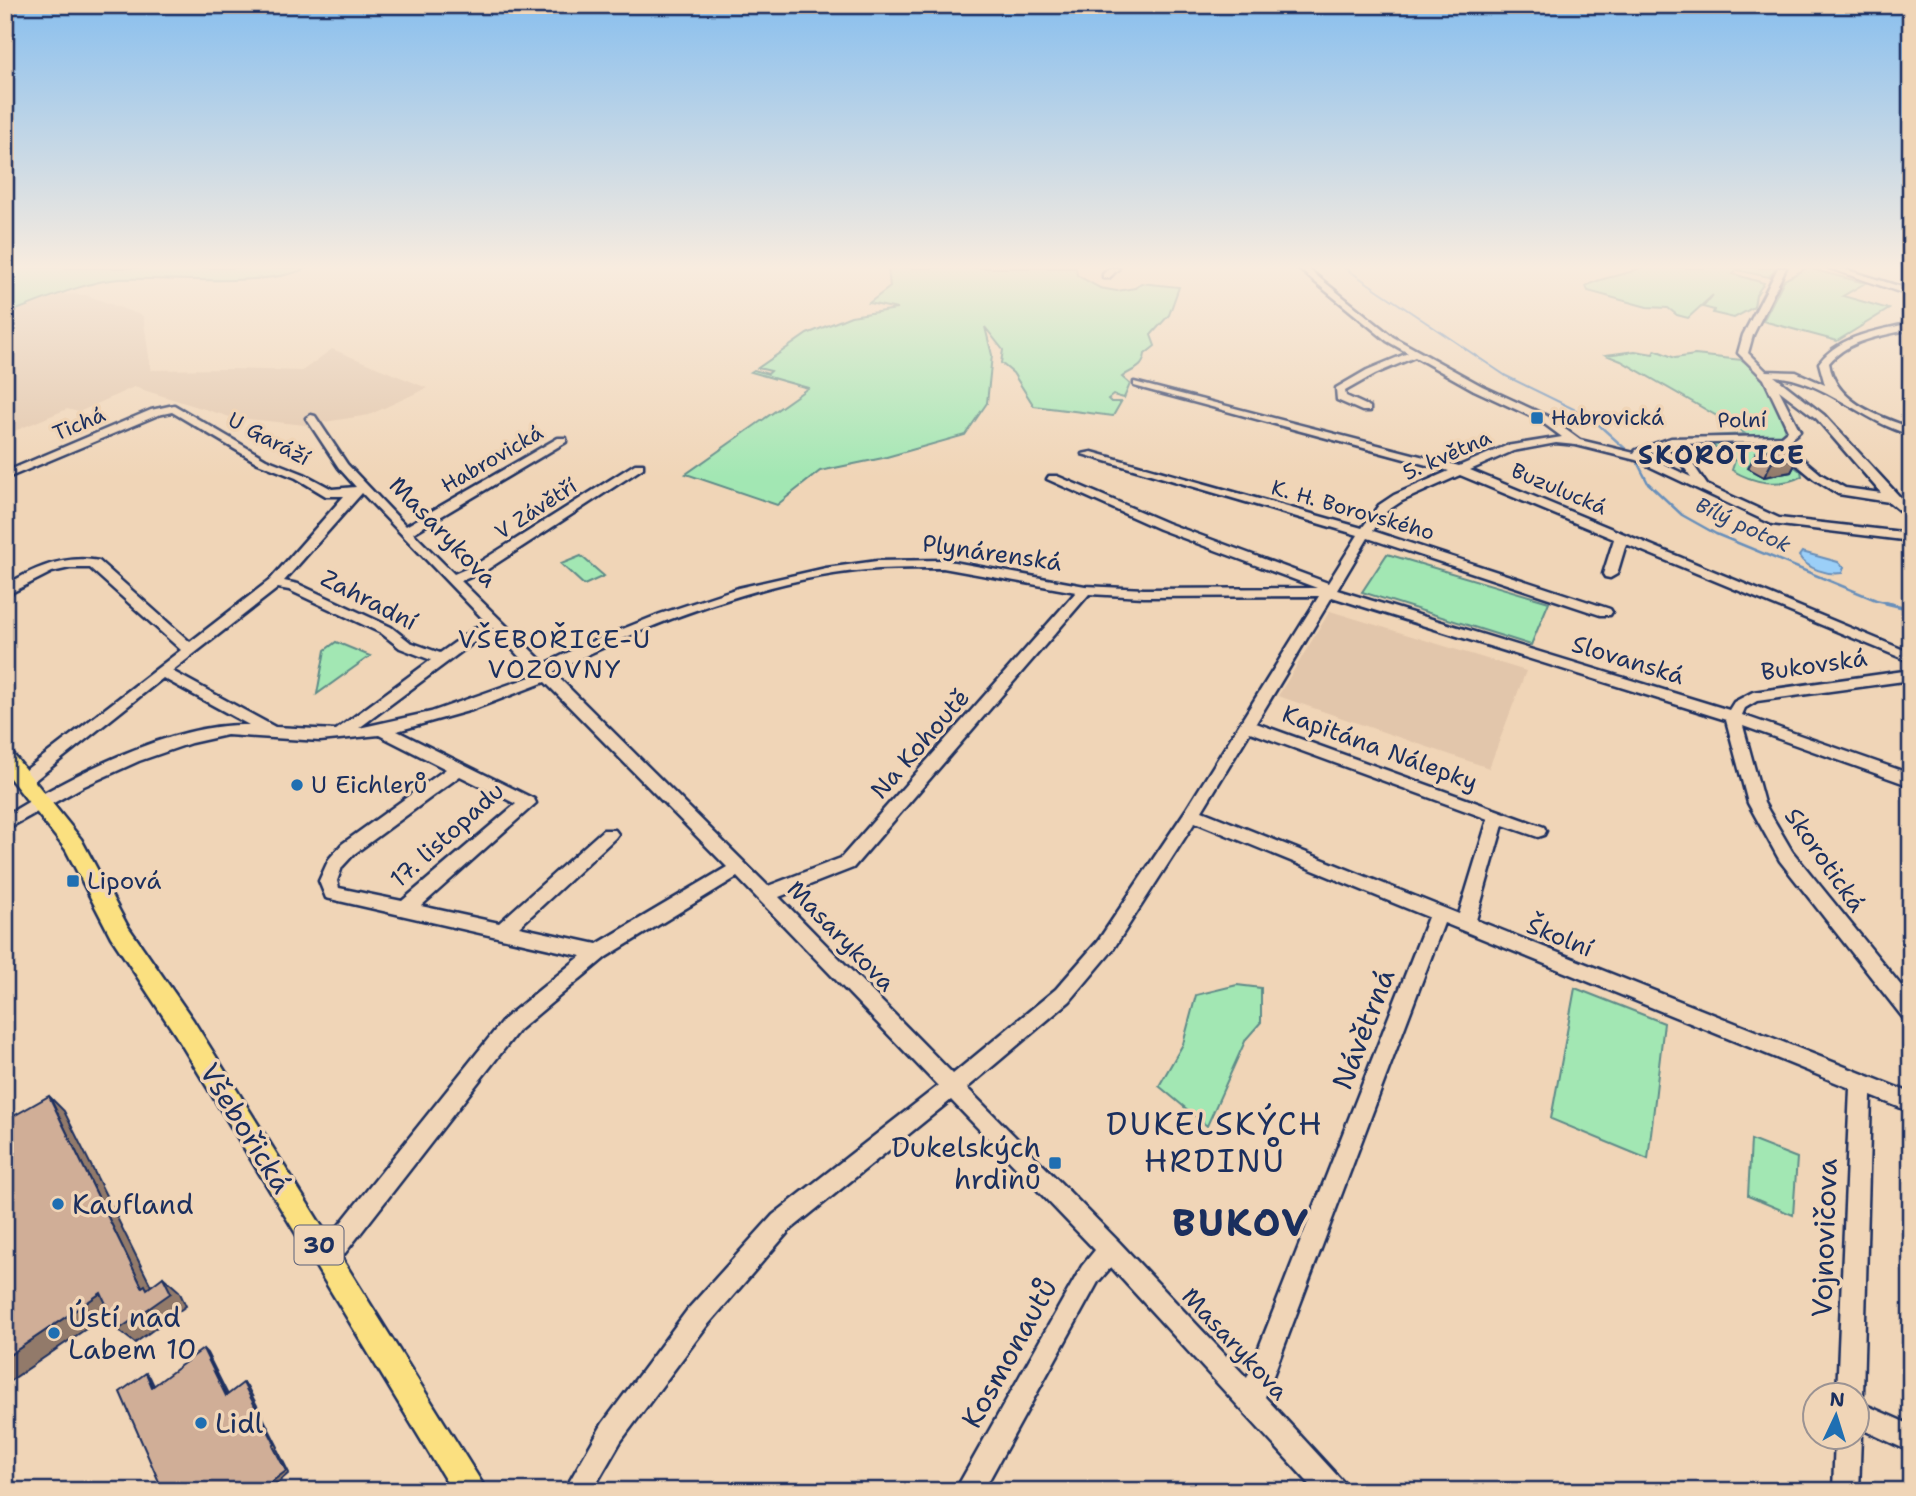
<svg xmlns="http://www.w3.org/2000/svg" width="1916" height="1496" font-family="'Shantell Sans',sans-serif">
<rect width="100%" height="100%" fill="#f0d5b7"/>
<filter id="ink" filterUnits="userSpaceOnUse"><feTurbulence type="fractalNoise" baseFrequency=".0143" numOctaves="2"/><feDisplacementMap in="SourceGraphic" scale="14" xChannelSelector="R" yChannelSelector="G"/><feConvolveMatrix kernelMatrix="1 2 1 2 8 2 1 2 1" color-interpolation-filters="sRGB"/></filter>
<g filter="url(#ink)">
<!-- built -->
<path fill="#e2c6ab" d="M 63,294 L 86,295 L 143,316 L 151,370 L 230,369 L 302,371 L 332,349 L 427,388 L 369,415 L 305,425 L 230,417 L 134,387 L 79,412 L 67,409 L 5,435 L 5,314 Z
M 1330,611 L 1526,671 L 1489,768 L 1278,696 Z"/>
<!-- green -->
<path fill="#a2e7b3" stroke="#5e8b88" stroke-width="2" d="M 5,268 L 307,268 C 265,288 168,277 119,279 C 86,281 37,303 5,314 Z
M 888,268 L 1076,268 L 1077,275 L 1100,288 L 1117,291 L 1135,288 L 1141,283 L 1179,287 L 1169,315 L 1151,335 L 1155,346 L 1145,354 C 1143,370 1133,368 1122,377 L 1130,384 L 1124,398 L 1113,395 L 1108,399 L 1111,402 L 1121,402 L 1113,416 L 1034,406 L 1013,373 L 1001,363 L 1003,350 L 985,327 L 992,355 L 987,403 L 965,435 L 883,458 L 820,471 L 777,505 L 686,474 L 808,388 L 751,372 L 754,370 L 768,374 L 771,371 L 758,368 L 807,334 L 851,316 L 897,309 L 869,303 L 890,287 Z
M 1640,268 L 1776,268 L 1769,277 L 1737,270 L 1733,274 L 1764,283 L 1756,295 L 1754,307 L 1734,318 L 1713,313 L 1714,310 L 1703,307 L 1713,295 L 1688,318 L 1677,315 L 1668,308 L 1647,307 L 1588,291 L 1586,286 C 1603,276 1622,277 1640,268 Z
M 1807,268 L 1865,283 L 1843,296 L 1889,309 L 1837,341 L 1763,321 L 1784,280 Z
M 1655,350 L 1675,358 L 1695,355 L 1742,360 L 1763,376 L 1789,430 L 1780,438 L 1673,438 L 1745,434 L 1736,427 L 1621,361 L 1606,355 L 1635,351 L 1653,354 Z
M 1772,440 L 1789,455 L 1792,465 L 1799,470 L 1809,472 L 1801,471 L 1802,476 C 1780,488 1753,483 1732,470 L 1735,461 L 1708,442 Z
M 1387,554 L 1549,602 L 1531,645 L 1362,592 Z
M 581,556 L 604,576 L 584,585 L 561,564 Z
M 336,642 L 370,656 L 317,694 L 325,650 Z
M 1237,985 L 1261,988 L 1261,1022 L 1246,1039 L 1207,1126 L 1159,1086 L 1183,1044 L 1196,995 Z
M 1575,988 L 1664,1023 L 1648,1159 L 1551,1119 Z
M 1751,1140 L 1797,1158 L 1793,1215 L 1748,1196 Z"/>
<!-- water -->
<path fill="#9bcff8" stroke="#688fba" stroke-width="2" d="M 1802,552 L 1838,562 L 1844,567 L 1842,573 C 1827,575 1807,569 1799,556 Z"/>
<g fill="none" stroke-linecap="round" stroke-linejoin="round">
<!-- stream-far2 -->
<path stroke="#688fba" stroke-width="2" d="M 1345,268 L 1506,376 L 1592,418"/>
<!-- stream-far1 -->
<path stroke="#688fba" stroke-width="2.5" d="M 1589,416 L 1630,453
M 1635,458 L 1648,483 L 1682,515 L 1716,534 L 1876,600 L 1893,604"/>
<!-- stream -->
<path stroke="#688fba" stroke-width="3.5" d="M 1886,603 L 1911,609"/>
<defs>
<path id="minor" d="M 1110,268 L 1119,268 L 1109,278 L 1103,278 L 1103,274 Z
M 1298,268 L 1307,268 L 1393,337 L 1482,386 L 1547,416 L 1580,440 L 1634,453 L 1636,450 L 1671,438 L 1781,436 L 1788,430 L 1764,379 L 1738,353 L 1743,335 L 1778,268 L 1786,268 L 1753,335 L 1748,353 L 1766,371 L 1796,372 L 1825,385 L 1819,363 C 1841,334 1878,331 1911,323 L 1911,329 C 1882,336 1849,339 1829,363 C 1835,402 1878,416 1911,428 L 1911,435 C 1861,421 1825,380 1774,376 L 1824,415 L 1911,509 L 1911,520 L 1889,502 L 1838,494 L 1814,479 L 1777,448 L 1777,444 L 1785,444 L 1822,475 L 1845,488 L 1881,493 L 1817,419 L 1779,390 L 1800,431 L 1788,441 L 1679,444 L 1707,485 L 1779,518 L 1911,533 L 1911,541 L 1772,524 L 1636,460 L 1576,445 L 1556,443 L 1513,451 L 1470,470 L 1911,653 L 1911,662 L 1626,544 L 1617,574 L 1610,578 L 1605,577 L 1603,574 L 1614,539 L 1460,475 L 1402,501 L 1387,511 L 1373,531 L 1610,609 L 1612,612 L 1610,615 L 1600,615 L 1368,538 L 1337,590 L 1729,710 L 1734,702 L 1753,692 L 1911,670 L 1911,680 L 1757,701 L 1745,708 L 1742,715 L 1911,774 L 1911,786 L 1743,726 L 1764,803 L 1792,851 L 1911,998 L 1911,1021 L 1904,1019 L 1780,861 L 1748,803 L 1726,720 L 1332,597 L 1256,723 L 1544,827 L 1546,831 L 1544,835 L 1538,837 L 1503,825 L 1476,920 L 1911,1093 L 1911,1112 L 1871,1096 L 1863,1394 L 1859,1402 L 1911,1425 L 1911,1452 L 1857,1427 L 1861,1436 L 1859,1491 L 1833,1491 L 1835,1436 L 1856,1436 L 1856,1394 L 1837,1394 L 1850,1088 L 1444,923 L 1265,1397 L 1343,1482 L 1347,1491 L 1316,1491 L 1111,1267 L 1098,1282 L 983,1491 L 955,1491 L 1082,1266 L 1095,1250 L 951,1100 L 789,1231 L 706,1327 L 621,1441 L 592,1491 L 564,1491 L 603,1423 L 688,1309 L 773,1215 L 938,1086 L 737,877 L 606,957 L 519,1030 L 335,1266 L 327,1270 L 319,1266 L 315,1258 L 319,1250 L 505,1018 L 581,956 L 326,898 L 319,881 L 329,859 L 342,844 L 446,769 L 379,735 L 320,741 L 227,735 L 191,743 L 139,761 L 84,786 L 5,830 L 5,816 C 70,776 172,722 249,725 L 163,678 L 30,784 L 18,784 L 16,780 L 18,776 L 181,650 L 90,568 L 70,568 L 52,572 L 5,596 L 5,586 C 33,568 65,554 99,561 L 190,642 L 270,580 L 344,496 L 326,496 L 296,478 L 258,463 L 172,412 L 158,415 L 5,479 L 5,472 L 151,410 L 174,405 L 266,459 L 304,474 L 332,489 L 356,487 L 339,468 L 306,418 L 311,415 L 315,416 L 347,464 L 406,526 L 558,438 L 566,438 L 566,442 L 413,533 L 454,574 L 475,565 L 635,464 L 643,464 L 643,468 L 485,571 L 461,581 L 545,664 L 583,645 L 660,614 L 738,588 L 826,568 L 877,561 L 943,560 L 1085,586 L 1144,589 L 1317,588 L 1159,529 L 1047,479 L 1049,476 L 1057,476 L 1167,523 L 1328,583 L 1358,535 L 1082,454 L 1092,452 L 1362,528 L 1379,505 L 1394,495 L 1449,471 L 1134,386 L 1134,382 L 1459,466 L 1506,446 L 1562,437 L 1539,420 L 1474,390 L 1415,357 L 1375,374 L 1345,391 L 1346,396 L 1370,407 L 1370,411 L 1362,411 L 1337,400 L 1336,388 L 1367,370 L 1408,353 L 1387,341 ZM 1669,446 L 1691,477 L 1646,456 L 1646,454 ZM 362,493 L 485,621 L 440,653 L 410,642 L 391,627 L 298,584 L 284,581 ZM 943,568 L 1076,592 L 841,858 L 768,886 L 553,672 C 645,624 775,575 879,569 C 900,568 922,568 943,568 ZM 278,588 L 289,590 L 381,633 L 400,648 L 431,660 L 336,730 L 275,727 L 172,671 ZM 1089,594 L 1144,597 L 1319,596 L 1186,810 L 1098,941 L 1056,989 L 953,1074 L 779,897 L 853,868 ZM 493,628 L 536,675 L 431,712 L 359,728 ZM 545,682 L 727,867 L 597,944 L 519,927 L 615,838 L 618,834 L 615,830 L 603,830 L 499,923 L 421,906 L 536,803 L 534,799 L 397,731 L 472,710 ZM 1250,732 L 1488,819 L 1459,914 L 1202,811 ZM 460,776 L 516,804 L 402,901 L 339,888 L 337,881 L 342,867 L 354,854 ZM 1195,822 L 1428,917 L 1247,1378 L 1119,1242 L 967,1088 L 1070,1001 L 1112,951 Z
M 1829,268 L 1841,268 L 1911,290 L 1911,296 Z"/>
<path id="major" d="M 5,751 L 12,753 L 81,839 L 127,925 L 193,1020 L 487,1491 L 452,1491 L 175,1034 L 111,937 L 66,850 L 5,772 Z"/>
</defs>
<!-- minor casing -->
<use href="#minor" stroke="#1b2f5e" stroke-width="5"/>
<!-- major casing -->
<use href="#major" stroke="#1b2f5e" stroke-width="5"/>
<!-- minor -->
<use href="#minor" fill="#f0d5b7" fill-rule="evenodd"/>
<!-- major -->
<use href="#major" fill="#fbe080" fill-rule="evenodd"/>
</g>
<!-- wall -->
<path fill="#b39682" stroke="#1b2f5e" stroke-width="2" d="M 1756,453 L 1799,457 L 1791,472 L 1764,477 L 1748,468 Z"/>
<!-- shaded-wall -->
<path fill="#927a6a" stroke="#1b2f5e" stroke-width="2" d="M 1799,457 L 1791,472 L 1764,477 L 1772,462 Z
M 49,1096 L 64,1111 L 154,1292 L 163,1277 L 179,1291 L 186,1306 L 135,1343 L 118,1330 L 142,1287 Z
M 101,1293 L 118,1307 L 7,1383 L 5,1382 L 5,1358 Z
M 203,1349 L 207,1353 L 230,1399 L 226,1396 Z
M 146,1373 L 150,1377 L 156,1390 L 152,1387 Z
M 243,1383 L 247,1386 L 278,1447 L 277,1449 L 289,1473 L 274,1486 L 276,1491 L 274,1491 L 270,1483 L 273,1446 Z"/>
<!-- building -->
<path fill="#d0ae97" stroke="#1b2f5e" stroke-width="2" d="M 1778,447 L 1799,452 L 1799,457 L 1772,462 L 1756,453 Z
M 49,1096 L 142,1287 L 145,1285 L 147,1289 L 163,1277 L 171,1293 L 118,1330 L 101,1293 L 5,1358 L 5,1121 Z
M 203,1349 L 226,1396 L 243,1383 L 275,1444 L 273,1446 L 286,1471 L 270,1483 L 274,1491 L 163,1491 L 120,1392 L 146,1373 L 152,1387 Z"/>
</g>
<!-- sky -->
<linearGradient id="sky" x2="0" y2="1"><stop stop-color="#89bfee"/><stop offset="0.56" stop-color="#f8ecdf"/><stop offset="1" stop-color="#f8ecdf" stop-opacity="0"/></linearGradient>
<rect width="1916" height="477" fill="url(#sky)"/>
<!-- markers -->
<g fill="#1f6fb2" stroke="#f0d5b7" stroke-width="2.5">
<rect x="1530" y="411" width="14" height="14" rx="3.5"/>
<circle cx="297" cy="785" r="7"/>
<rect x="66" y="874" width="14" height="14" rx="3.5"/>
<rect x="1048" y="1156" width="14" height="14" rx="3.5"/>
<circle cx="58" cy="1204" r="7"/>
<circle cx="54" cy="1333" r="7"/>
<circle cx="201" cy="1423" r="7"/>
</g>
<g text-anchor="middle" stroke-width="7" stroke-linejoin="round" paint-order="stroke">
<!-- far-poi labels -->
<g font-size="21" fill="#1b2f5e" stroke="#f0d5b7" text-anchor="start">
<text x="1551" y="425">Habrovická</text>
</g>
<!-- far-street labels -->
<g font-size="21" fill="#1b2f5e" stroke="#f0d5b7">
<text transform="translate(1742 420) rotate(-1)" y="7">Polní</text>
<text transform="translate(79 424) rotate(-23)" y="7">Tichá</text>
<text transform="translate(269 439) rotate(28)" y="7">U Garáží</text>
<text transform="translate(1447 455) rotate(-24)" y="7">5. května</text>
<text transform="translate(492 459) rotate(-30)" y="7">Habrovická</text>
<text transform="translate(1559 489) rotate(23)" y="7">Buzulucká</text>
<text transform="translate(536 509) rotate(-33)" y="7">V Závětří</text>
<text transform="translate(1353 510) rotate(16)" y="7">K. H. Borovského</text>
</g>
<!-- far-water labels -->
<g font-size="21" font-style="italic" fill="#2e4775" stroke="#f0d5b7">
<text transform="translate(1743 525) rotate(25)" y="7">Bílý potok</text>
</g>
<!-- shield labels -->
<rect fill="#f0d5b7" stroke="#5b6179" stroke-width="2" x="294.5" y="1225.5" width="49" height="39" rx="5"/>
<g font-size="23" font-weight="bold" fill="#1b2f5e">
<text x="319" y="1253">30</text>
</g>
<!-- street labels -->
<g font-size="24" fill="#1b2f5e" stroke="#f0d5b7">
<text transform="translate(443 532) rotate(46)" y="8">Masarykova</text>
<text transform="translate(992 553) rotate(8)" y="8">Plynárenská</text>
<text transform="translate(369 600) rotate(27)" y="8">Zahradní</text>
<text transform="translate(1628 660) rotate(17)" y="8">Slovanská</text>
<text transform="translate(1814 665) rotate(-8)" y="8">Bukovská</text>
<text transform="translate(920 744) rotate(-49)" y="8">Na Kohoutě</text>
<text transform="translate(1380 748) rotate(20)" y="8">Kapitána Nálepky</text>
<text transform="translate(447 835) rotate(-42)" y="8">17. listopadu</text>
<text transform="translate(1825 860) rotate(55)" y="8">Skorotická</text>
<text transform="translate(841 936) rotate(46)" y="8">Masarykova</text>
<text transform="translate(1560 937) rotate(22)" y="8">Školní</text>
<text transform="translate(1235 1344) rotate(47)" y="8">Masarykova</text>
</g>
<!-- poi labels -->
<g font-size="24" fill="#1b2f5e" stroke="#f0d5b7" text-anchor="start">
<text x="311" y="793">U Eichlerů</text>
<text x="87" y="889">Lipová</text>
</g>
<!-- far-district labels -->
<g font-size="26" font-weight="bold" letter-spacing="2" fill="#1b2f5e" stroke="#f0d5b7">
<text x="1722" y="464">SKOROTICE</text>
</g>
<!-- neighbourhood labels -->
<g font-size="26" letter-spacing="2" fill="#1b2f5e" stroke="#f0d5b7">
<text x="555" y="648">VŠEBOŘICE-U<tspan x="555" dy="30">VOZOVNY</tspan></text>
</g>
<!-- near-street labels -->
<g font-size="28" fill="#1b2f5e" stroke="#f0d5b7">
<text transform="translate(1363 1029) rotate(-69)" y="10">Návětrná</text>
<text transform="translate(246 1128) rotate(58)" y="10">Všebořická</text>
<text transform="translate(1824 1238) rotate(-88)" y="10">Vojnovičova</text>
<text transform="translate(1009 1353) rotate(-61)" y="10">Kosmonautů</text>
</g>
<!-- near-poi labels -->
<g font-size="28" fill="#1b2f5e" stroke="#f0d5b7" text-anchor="start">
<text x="1041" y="1157" text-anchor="end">Dukelských<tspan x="1041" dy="32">hrdinů</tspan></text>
<text x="72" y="1214">Kaufland</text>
<text x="68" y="1327">Ústí nad<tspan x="68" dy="32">Labem 10</tspan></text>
<text x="215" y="1433">Lidl</text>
</g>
<!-- near-neighbourhood labels -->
<g font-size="32" letter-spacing="2" fill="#1b2f5e" stroke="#f0d5b7">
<text x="1215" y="1135">DUKELSKÝCH<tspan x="1215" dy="37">HRDINŮ</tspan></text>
</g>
<!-- near-district labels -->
<g font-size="38" font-weight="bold" letter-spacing="2" fill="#1b2f5e" stroke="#f0d5b7">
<text x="1241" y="1236">BUKOV</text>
</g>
</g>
<!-- margin -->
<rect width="1916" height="1496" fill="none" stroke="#f0d5b7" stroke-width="28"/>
<rect x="14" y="14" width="1888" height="1468" fill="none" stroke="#1b2f5e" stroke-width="2.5" filter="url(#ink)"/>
<!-- north arrow -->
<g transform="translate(1836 1416) rotate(4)"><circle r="33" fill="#f0d5b7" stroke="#9b9393" stroke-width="2"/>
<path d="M0-5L12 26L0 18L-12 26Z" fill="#1f6fb2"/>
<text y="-10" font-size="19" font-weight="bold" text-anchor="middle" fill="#1b2f5e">N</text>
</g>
</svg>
